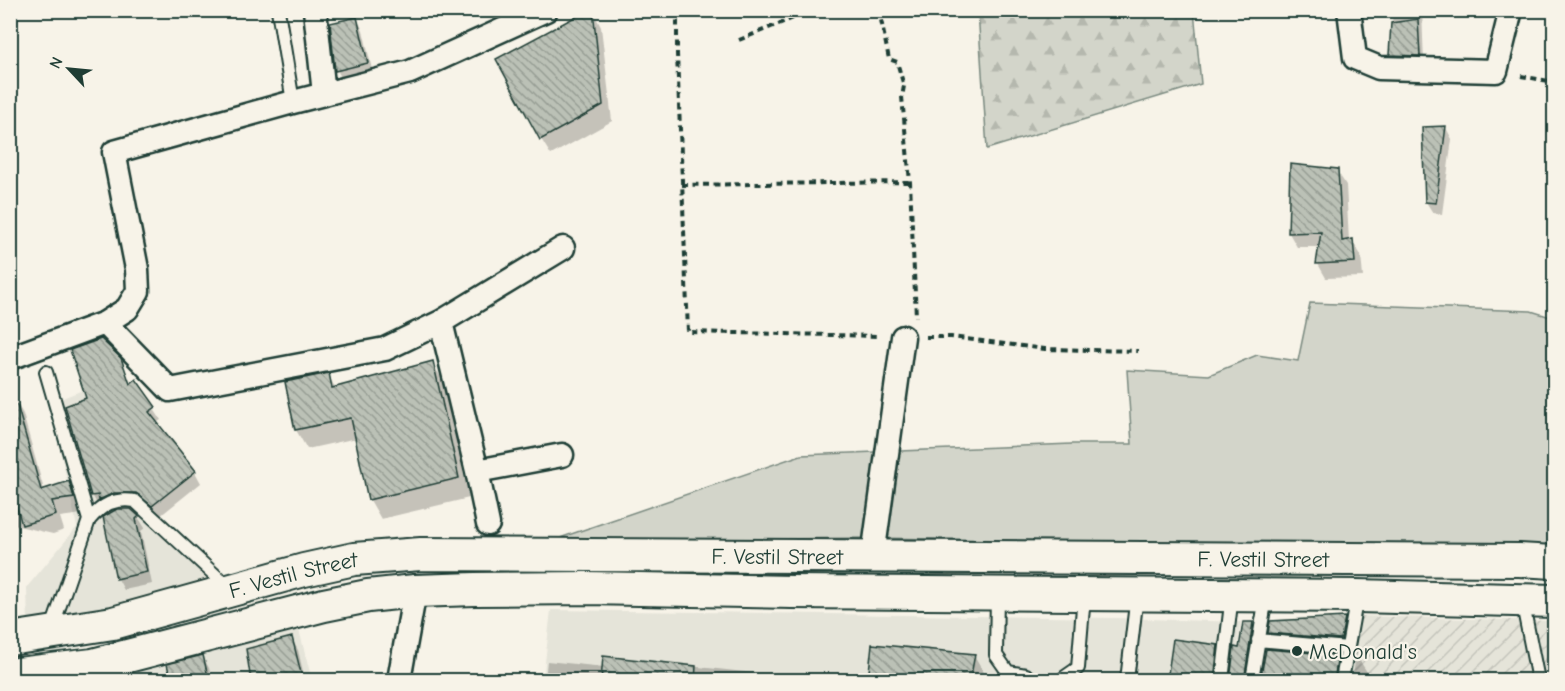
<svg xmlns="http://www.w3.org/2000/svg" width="1565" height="691" font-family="'Comic Neue',sans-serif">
<defs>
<pattern id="industrial-furrows" width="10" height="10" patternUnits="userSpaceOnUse" patternTransform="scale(1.5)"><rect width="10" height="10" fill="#e5e4d9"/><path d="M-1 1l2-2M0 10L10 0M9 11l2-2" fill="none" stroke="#c4c4bb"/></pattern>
<pattern id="forest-firs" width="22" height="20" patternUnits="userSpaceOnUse" patternTransform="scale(1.5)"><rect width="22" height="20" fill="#d3d5ca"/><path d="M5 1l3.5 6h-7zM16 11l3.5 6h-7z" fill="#b5b8ae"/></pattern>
<pattern id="building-back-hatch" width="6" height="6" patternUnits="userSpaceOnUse" patternTransform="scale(1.5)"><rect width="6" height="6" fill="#bbc1b6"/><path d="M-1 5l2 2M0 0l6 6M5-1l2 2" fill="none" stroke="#979e95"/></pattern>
</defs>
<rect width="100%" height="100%" fill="#f7f3e8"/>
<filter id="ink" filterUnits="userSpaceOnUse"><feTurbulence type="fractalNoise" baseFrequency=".0167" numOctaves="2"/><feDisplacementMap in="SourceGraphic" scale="12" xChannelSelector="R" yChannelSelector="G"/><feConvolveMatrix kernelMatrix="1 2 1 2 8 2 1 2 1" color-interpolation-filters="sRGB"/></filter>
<g filter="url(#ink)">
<!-- built -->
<path fill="#e5e4d9" d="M 88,388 L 135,490 L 223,578 L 90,613 L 28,626 L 27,587 L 77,527 L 50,403 Z
M 551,610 L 1116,618 L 1241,622 L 1232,680 L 543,680 Z
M 299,630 L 312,680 L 134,680 L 119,673 Z"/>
<!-- industrial -->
<path fill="url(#industrial-furrows)" d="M 1361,616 L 1554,621 L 1554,680 L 1351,680 Z"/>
<!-- green -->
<path fill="#d3d5ca" stroke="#79897f" stroke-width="1.5" d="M 1310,303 L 1531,311 L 1554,318 L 1554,545 L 1437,546 L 873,538 L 551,541 L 801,455 L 1072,444 L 1132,444 L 1127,370 L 1209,375 L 1257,355 L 1298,361 Z"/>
<!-- forest -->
<path fill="url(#forest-firs)" stroke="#79897f" stroke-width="1.5" d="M 978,11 L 1194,11 L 1201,84 L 987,149 Z"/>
<!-- shadow -->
<path fill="#0003" d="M 592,10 L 601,27 L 612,121 L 551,155 L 541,139 Z
M 1393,10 L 1422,10 L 1424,64 L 1395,63 L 1390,54 Z
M 356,18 L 363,30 L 373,74 L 343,81 L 337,70 Z
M 1446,128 L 1452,139 L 1442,214 L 1433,213 L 1426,202 Z
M 1337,171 L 1346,185 L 1349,241 L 1352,241 L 1361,255 L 1363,277 L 1326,278 L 1318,264 L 1320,247 L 1297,247 L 1289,233 Z
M 119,359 L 131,384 L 136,381 L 161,420 L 156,423 L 195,472 L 201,483 L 160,516 L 144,504 L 99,507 L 92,495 L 88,399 Z
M 432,363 L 444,382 L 469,498 L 381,519 L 370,500 L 357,438 L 307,449 L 296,430 L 286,383 L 328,375 L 336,389 Z
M 14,398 L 23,414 L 44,490 L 68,483 L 77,499 L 82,514 L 60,517 L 64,530 L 53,534 L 10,524 L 10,399 Z
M 131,510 L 138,517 L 145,528 L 141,531 L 152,584 L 124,590 L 118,579 L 105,518 Z
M 1344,619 L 1356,640 L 1352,660 L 1338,658 L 1349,677 L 1348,680 L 1262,680 L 1281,652 L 1270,632 Z
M 1253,623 L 1264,644 L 1258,680 L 1232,680 L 1240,650 Z
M 291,638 L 298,650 L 305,680 L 253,680 Z
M 1217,646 L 1229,667 L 1227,680 L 1169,680 Z
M 974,655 L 986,676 L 985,680 L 869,680 Z
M 1356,655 L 1367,672 L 1365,680 L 1352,680 Z
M 203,657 L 209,668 L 212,680 L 172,680 Z
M 605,657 L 819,680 L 545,680 L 547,661 L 604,667 Z"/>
<!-- building -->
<path fill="url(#building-back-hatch)" stroke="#1f3d34" stroke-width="1.5" d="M 588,10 L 593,10 L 603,105 L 540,140 L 496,59 Z
M 357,17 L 368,63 L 335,71 L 330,23 Z
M 1418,19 L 1420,56 L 1389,55 L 1391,23 Z
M 1446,126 L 1436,203 L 1425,202 L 1422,127 Z
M 1290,164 L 1338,169 L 1342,241 L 1353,239 L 1355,262 L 1316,264 L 1321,232 L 1288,233 Z
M 101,339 L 121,358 L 130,384 L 136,379 L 156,407 L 149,412 L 196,471 L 152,506 L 136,493 L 114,493 L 99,500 L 98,495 L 91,496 L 65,406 L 86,398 L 70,350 Z
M 433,361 L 459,478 L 368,500 L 351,418 L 295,430 L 285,382 L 329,373 L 332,388 Z
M 17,405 L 41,490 L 69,481 L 74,498 L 52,501 L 56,515 L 22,525 L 10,484 L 10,406 Z
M 117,509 L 131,509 L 139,516 L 136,519 L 147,572 L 116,579 L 103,517 Z
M 1345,617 L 1341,639 L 1268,633 L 1270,621 Z
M 1243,622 L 1253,622 L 1244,681 L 1230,681 L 1234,647 L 1239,648 Z
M 292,637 L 303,681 L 251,681 L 246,649 Z
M 1173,639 L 1218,645 L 1214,681 L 1167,681 Z
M 872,644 L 975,654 L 970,681 L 868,681 Z
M 1266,649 L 1338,655 L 1334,681 L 1260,681 Z
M 203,655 L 209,681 L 171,681 L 167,664 Z
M 603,656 L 696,666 L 695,681 L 601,681 Z"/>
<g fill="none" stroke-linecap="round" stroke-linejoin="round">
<defs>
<path id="service" d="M 278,10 L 293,102
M 46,372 L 89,520
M 997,595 L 996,655 L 1008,672 L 1026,675
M 1522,600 L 1538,680
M 51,631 L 89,520 C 103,504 114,498 135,501 L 228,587
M 1258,640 L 1348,648
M 1065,677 L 1078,668 L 1084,595
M 1127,680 L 1137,595
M 1222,680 L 1232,595
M 1252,680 L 1266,597
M 1342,680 L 1357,596"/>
<path id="minor" d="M 315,10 L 324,94
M 1349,10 L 1355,58 L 1379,68 L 1496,71 L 1511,10
M 441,322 L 477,471 L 488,524
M 105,323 L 170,390 L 385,349 L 441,322 L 563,248
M 10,358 L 105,323 L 127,309 L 138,291 L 137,269 L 114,152 L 293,102 L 410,72 L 546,10
M 477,471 L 562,455
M 873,556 L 903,337
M 399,680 L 415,591"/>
<g id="secondary">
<path id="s1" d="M 10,639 L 113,623 L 304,570 L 354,559 L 421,554 L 1519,560 L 1554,562"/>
<path d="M 10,675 L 93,665 L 324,605 L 368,596 L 415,591 L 475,589 L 587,588 L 792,592 L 1357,596 L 1554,601"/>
</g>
</defs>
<!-- service casing -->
<use href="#service" stroke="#1f3d34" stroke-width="16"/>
<!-- minor casing -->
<use href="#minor" stroke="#1f3d34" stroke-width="27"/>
<!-- secondary casing -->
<use href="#secondary" stroke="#1f3d34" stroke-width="36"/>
<!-- path -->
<path stroke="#1f3d34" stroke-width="4" stroke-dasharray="6 4.5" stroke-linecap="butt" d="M 677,10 L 677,54 L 688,332 L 880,336
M 879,10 L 889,59 L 897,62 L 904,86 L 902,97 L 910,182 L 916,317
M 739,40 L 813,10
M 1521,76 L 1554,82
M 682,185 L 909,182
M 926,337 L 951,337 L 1045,349 L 1138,351"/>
<!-- service -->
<use href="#service" stroke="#f7f3e8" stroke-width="12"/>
<!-- minor -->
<use href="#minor" stroke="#f7f3e8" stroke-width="22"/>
<!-- secondary -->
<use href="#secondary" stroke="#f7f3e8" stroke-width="32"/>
</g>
</g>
<!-- markers -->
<circle fill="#1f3d34" stroke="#f7f3e8" stroke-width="2" cx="1297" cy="651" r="6"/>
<g text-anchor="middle" stroke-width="4.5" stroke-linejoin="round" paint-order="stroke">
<!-- street labels -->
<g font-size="22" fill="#1f3d34" stroke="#f7f3e8">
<text dy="8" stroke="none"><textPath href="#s1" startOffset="777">F. Vestil Street</textPath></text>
<text dy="8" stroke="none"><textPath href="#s1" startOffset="1263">F. Vestil Street</textPath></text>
<text dy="8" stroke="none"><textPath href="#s1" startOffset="291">F. Vestil Street</textPath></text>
</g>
<!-- poi labels -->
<g font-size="22" fill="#1f3d34" stroke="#f7f3e8" text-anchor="start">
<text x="1309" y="659">McDonald's</text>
</g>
</g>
<!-- margin -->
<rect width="1565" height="691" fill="none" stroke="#f7f3e8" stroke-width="36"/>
<rect x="18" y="18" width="1529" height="655" fill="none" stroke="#1f3d34" stroke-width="2" filter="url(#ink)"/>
<!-- north arrow -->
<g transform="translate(69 69) rotate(296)" stroke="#f7f3e8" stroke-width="4.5" paint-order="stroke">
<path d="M0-4.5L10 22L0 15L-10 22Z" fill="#1f3d34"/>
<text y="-9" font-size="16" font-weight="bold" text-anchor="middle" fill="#1f3d34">N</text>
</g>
</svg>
